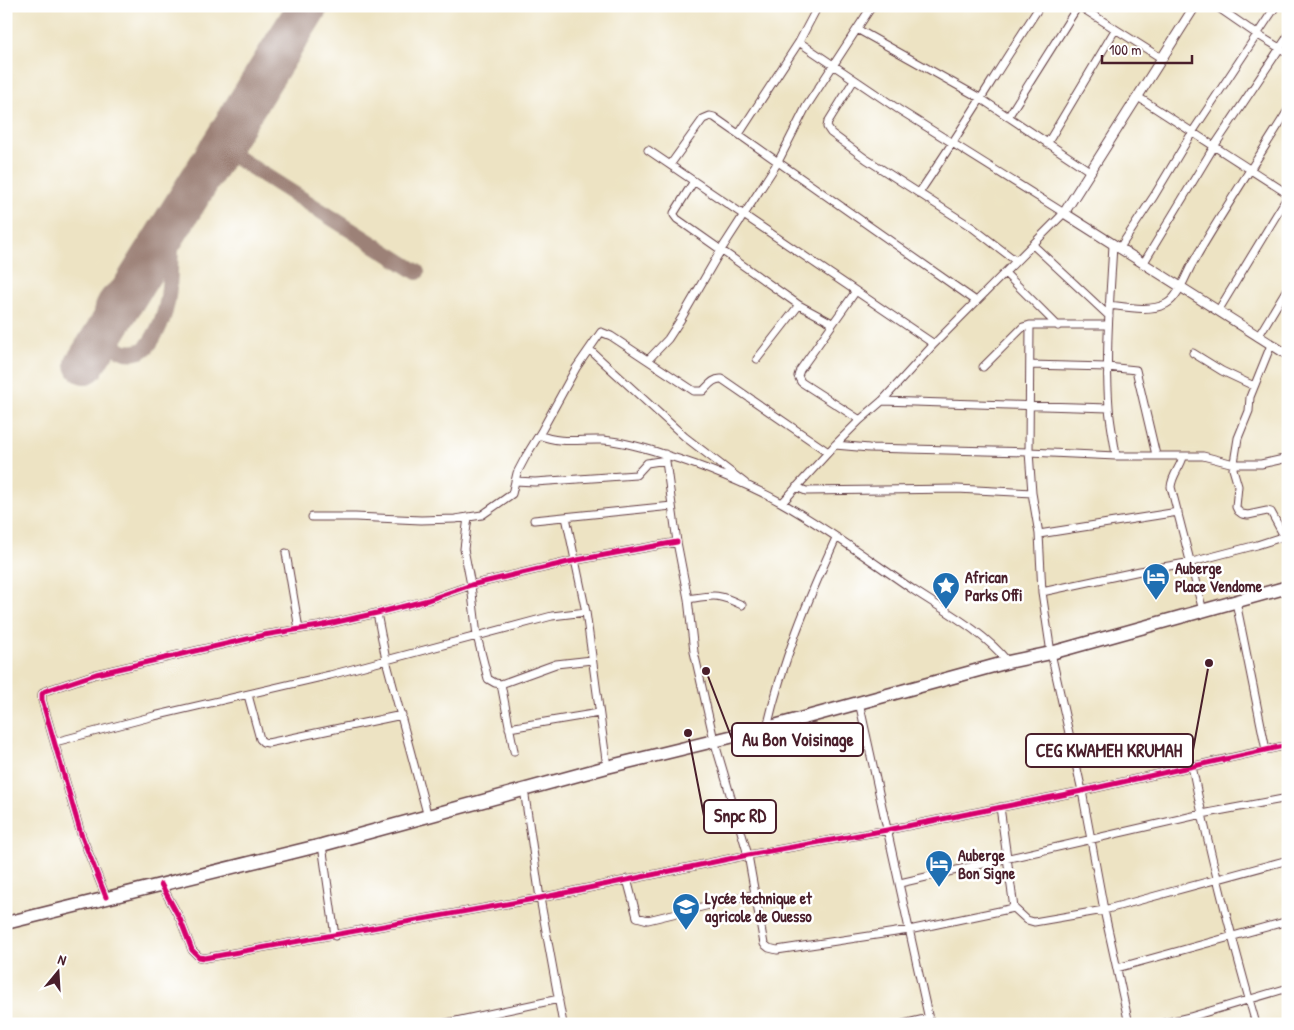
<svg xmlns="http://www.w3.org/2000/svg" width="1294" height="1030" font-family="'Patrick Hand',sans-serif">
<rect width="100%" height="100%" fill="#fff"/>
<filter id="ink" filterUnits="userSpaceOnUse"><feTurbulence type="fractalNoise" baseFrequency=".02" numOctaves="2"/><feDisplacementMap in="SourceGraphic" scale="10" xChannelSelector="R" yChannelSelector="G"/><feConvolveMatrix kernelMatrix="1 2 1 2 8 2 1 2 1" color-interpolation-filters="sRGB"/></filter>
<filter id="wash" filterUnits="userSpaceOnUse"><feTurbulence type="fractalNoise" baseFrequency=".0096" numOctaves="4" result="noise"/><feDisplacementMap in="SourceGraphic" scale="20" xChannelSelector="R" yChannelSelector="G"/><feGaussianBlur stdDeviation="1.12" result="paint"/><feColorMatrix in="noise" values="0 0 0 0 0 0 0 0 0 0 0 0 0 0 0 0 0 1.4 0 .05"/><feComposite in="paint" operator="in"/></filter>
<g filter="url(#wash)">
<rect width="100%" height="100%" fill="#ede3c3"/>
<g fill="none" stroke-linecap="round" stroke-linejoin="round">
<!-- taxiway -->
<path stroke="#9c8177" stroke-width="16" d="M 220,147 L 417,272
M 138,278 C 128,283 116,286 109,295 C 92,315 106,357 136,352 C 145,351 149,345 153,338 C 178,299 165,262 175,219"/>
<!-- runway -->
<path stroke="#9c8177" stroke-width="40" d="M 85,364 L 308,6"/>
</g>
</g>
<g filter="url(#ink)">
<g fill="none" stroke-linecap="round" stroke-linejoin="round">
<defs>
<path id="street" d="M 1079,6 L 1161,58
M 1216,6 L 1258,35 L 1288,53
M 857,29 L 980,98 L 1091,172
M 854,80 L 828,122 L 827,127 L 831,133 L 866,159 L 973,228 L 1016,261
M 1138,97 L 1288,194
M 1008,117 L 1078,6
M 739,134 L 799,42 L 818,6
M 1047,144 L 1115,30
M 648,150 L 934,344
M 670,165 L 703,119 L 710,116 L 714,117 L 976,301
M 694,181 L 674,213 L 674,215 L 677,219 L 799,305 L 832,323
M 919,193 C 961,132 999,68 1040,6
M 1033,245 L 1109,316
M 1113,245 C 1110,299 1105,353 1109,407 C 1110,423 1114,440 1116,456
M 1119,249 L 1154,196 L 1193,131 L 1276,6
M 1143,264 L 1215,145 L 1288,36
M 1005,273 L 1058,326
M 856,291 L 800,370 L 798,376 L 801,382 L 860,420
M 1109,305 C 1126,307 1150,312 1166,304 C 1178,298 1185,277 1191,266 C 1221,213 1256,162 1288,110
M 1218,311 L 1288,196
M 1258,337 L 1288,287
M 1271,345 L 1250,397 L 1249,411 L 1238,438 L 1233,469 L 1238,486 L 1236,507 L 1238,511 L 1242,514 L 1248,515 L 1267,511 L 1271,512 L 1284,536
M 590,350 L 685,437 L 745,483
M 1193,353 L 1222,371 L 1254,386
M 757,359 L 799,305
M 648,360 L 668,339 L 681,319 L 721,250 L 778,162 L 806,107 L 872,6
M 1030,365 L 1107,367 L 1136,370 L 1156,455
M 983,367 L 1023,327 L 1030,325 L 1108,325
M 882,401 L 1109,408
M 539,435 C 560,444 581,439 603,440 C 619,441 650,449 666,455 C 703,466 748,484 782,503 C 828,529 871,561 915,591 C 947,612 984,632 1008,662
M 835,445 L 869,448 L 1029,452 L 1116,456 L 1203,456 L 1234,464 L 1261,464 L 1288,458
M 665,454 L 677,542 L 688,599 L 694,652 L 714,740 L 748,855 L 764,944 L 769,948 L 777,950 L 909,930 L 1014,908
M 1183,457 C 1180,468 1172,475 1171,487 L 1203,611
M 515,481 L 535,482 L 636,475 L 647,463 L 666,460
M 796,487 L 806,491 L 957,489 L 1032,493 L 1029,452 L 1030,325
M 1032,493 L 1039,534 L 1042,592 L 1051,653 L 1082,791 L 1104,910 L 1129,1024
M 782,503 L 835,445 L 860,420 L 882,401 L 934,344 L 1064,213 L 898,109 L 799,42
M 312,517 L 355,517 L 421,520 L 455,519 L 482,515 L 512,494 L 517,473 L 526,456 L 542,430 L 576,368 L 601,332 L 611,336 L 694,391 L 703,391 C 709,385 714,378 722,379 L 828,452
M 468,517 L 464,549 L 471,585 L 477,636 L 488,679 L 495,683 L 501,684 L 556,664 L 592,660
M 566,517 L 586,612 L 607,767
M 534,520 L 672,506
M 1039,534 L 1178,512
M 286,553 L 299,629
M 1042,592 L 1140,571 L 1192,562 L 1257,545 L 1288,535
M 688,599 C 714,595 717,593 742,605
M 1236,602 L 1266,750
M 377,613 L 386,660 L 428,817
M 501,684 L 514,751
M 248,695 L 260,739 L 263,742 L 268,743 L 402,715
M 859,702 L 930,1024
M 509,728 L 599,713
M 767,728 C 782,662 808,599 836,538
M 55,742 L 154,716 L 330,675 L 552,616 L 586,612
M 1192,766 C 1209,853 1232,938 1256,1024
M 524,789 L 540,898 L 563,1024
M 1000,807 L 1014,908 L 1027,920 L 1034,922 L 1104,910 L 1288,860
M 322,845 L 335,936
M 627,879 L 637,917 L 648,920 L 755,894
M 900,883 L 1202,814 L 1288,798
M 161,884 L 180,919 L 192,950 L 199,957 L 205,958 L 540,898 L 748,855 L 887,830 L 1082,791 L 1288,745
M 106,897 L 81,834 L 42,700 L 42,694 L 45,691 L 96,674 L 264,635 L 319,626 L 377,613 L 428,600 L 471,585 L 577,560 L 677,542
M 1117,968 L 1288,921
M 442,1024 L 559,999
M 903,1024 L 929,1018
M 1160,1024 L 1190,1017 L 1288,988"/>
<path id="secondary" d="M 1195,6 L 1064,213 L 1288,355"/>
<path id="highway" d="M 6,923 L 322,845 L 607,767 L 767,728 L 1008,662 L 1051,653 L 1288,587"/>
</defs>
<!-- street casing -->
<use href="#street" stroke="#623c42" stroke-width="9"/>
<!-- secondary casing -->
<use href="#secondary" stroke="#623c42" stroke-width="11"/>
<!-- highway casing -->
<use href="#highway" stroke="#623c42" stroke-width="15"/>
<!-- street -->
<use href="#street" stroke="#fff" stroke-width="7"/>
<!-- secondary -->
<use href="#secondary" stroke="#fff" stroke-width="9"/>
<!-- highway -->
<use href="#highway" stroke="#fff" stroke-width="12"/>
<defs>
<path id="cycleway" d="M 161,884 L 180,919 L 192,950 L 199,957 L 205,958 L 540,898 L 748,855 L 887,830 L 1082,791 L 1288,745
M 106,897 L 81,834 L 42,700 L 42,694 L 45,691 L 96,674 L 264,635 L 319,626 L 377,613 L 428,600 L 471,585 L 577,560 L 677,542"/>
</defs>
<!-- cycleway casing -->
<use href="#cycleway" stroke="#fff" stroke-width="8"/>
<!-- cycleway -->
<use href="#cycleway" stroke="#d6006c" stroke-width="5"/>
</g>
</g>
<!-- icons -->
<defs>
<symbol id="hotel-pin" viewBox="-11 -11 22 30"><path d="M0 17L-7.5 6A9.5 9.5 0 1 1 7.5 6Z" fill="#1f6fb2" stroke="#fff"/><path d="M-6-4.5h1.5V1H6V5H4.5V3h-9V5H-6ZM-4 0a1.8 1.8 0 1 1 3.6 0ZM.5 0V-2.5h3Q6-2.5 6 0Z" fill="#fff"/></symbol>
<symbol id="sight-pin" viewBox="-11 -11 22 30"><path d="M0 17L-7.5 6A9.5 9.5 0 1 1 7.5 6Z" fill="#1f6fb2" stroke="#fff"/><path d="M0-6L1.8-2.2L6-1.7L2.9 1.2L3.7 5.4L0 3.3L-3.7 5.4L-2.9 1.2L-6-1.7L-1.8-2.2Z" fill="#fff"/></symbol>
<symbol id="school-pin" viewBox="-11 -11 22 30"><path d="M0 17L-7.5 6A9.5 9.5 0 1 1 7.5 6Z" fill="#1f6fb2" stroke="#fff"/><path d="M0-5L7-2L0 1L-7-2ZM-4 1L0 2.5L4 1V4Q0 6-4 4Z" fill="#fff"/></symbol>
</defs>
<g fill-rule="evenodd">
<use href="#hotel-pin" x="1140" y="561" width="32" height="43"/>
<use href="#sight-pin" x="930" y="570" width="32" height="43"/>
<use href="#hotel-pin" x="923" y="848" width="32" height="43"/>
<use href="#school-pin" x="670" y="891" width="32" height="43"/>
</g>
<g text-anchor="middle" stroke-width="5" stroke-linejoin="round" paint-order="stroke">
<!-- poi labels -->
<g font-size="16" font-weight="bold" fill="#4a1f2b" stroke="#fff" text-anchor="start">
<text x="1175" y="574">Auberge<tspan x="1175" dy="18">Place Vendome</tspan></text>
<text x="965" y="583">African<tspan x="965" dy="18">Parks Offi</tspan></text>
<text x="958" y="861">Auberge<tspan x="958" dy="18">Bon Signe</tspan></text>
<text x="705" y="904">Lycée technique et<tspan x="705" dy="18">agricole de Ouesso</tspan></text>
</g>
</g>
<!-- callouts -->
<path fill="none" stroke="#4a1f2b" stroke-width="2" d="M706 671L732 739M1209 663L1193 750M688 733L704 816"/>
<g fill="#4a1f2b" stroke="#fff" stroke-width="2">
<circle cx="706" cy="671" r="5"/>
<circle cx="1209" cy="663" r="5"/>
<circle cx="688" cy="733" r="5"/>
</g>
<g fill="#fff" stroke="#4a1f2b" stroke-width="2">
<rect x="732" y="723" width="131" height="33" rx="5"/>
<rect x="1026" y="734" width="167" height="33" rx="5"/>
<rect x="704" y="800" width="72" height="33" rx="5"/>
</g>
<g font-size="18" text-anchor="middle" font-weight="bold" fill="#4a1f2b">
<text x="798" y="746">Au Bon Voisinage</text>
<text x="1109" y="757">CEG KWAMEH KRUMAH</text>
<text x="740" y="822">Snpc RD</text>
</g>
<!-- margin -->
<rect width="1294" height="1030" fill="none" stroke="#fff" stroke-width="25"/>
<!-- north arrow -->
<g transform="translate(58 972) rotate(18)" stroke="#ffffff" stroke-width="4" paint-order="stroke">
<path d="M0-4L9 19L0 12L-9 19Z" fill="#4a1f2b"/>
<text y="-8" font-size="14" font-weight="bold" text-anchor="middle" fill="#4a1f2b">N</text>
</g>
<!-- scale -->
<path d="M1102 55v8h90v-8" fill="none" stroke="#4a1f2b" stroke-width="2.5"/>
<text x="1109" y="55" font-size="15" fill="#4a1f2b" stroke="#ffffff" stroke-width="4" paint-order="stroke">100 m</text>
</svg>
